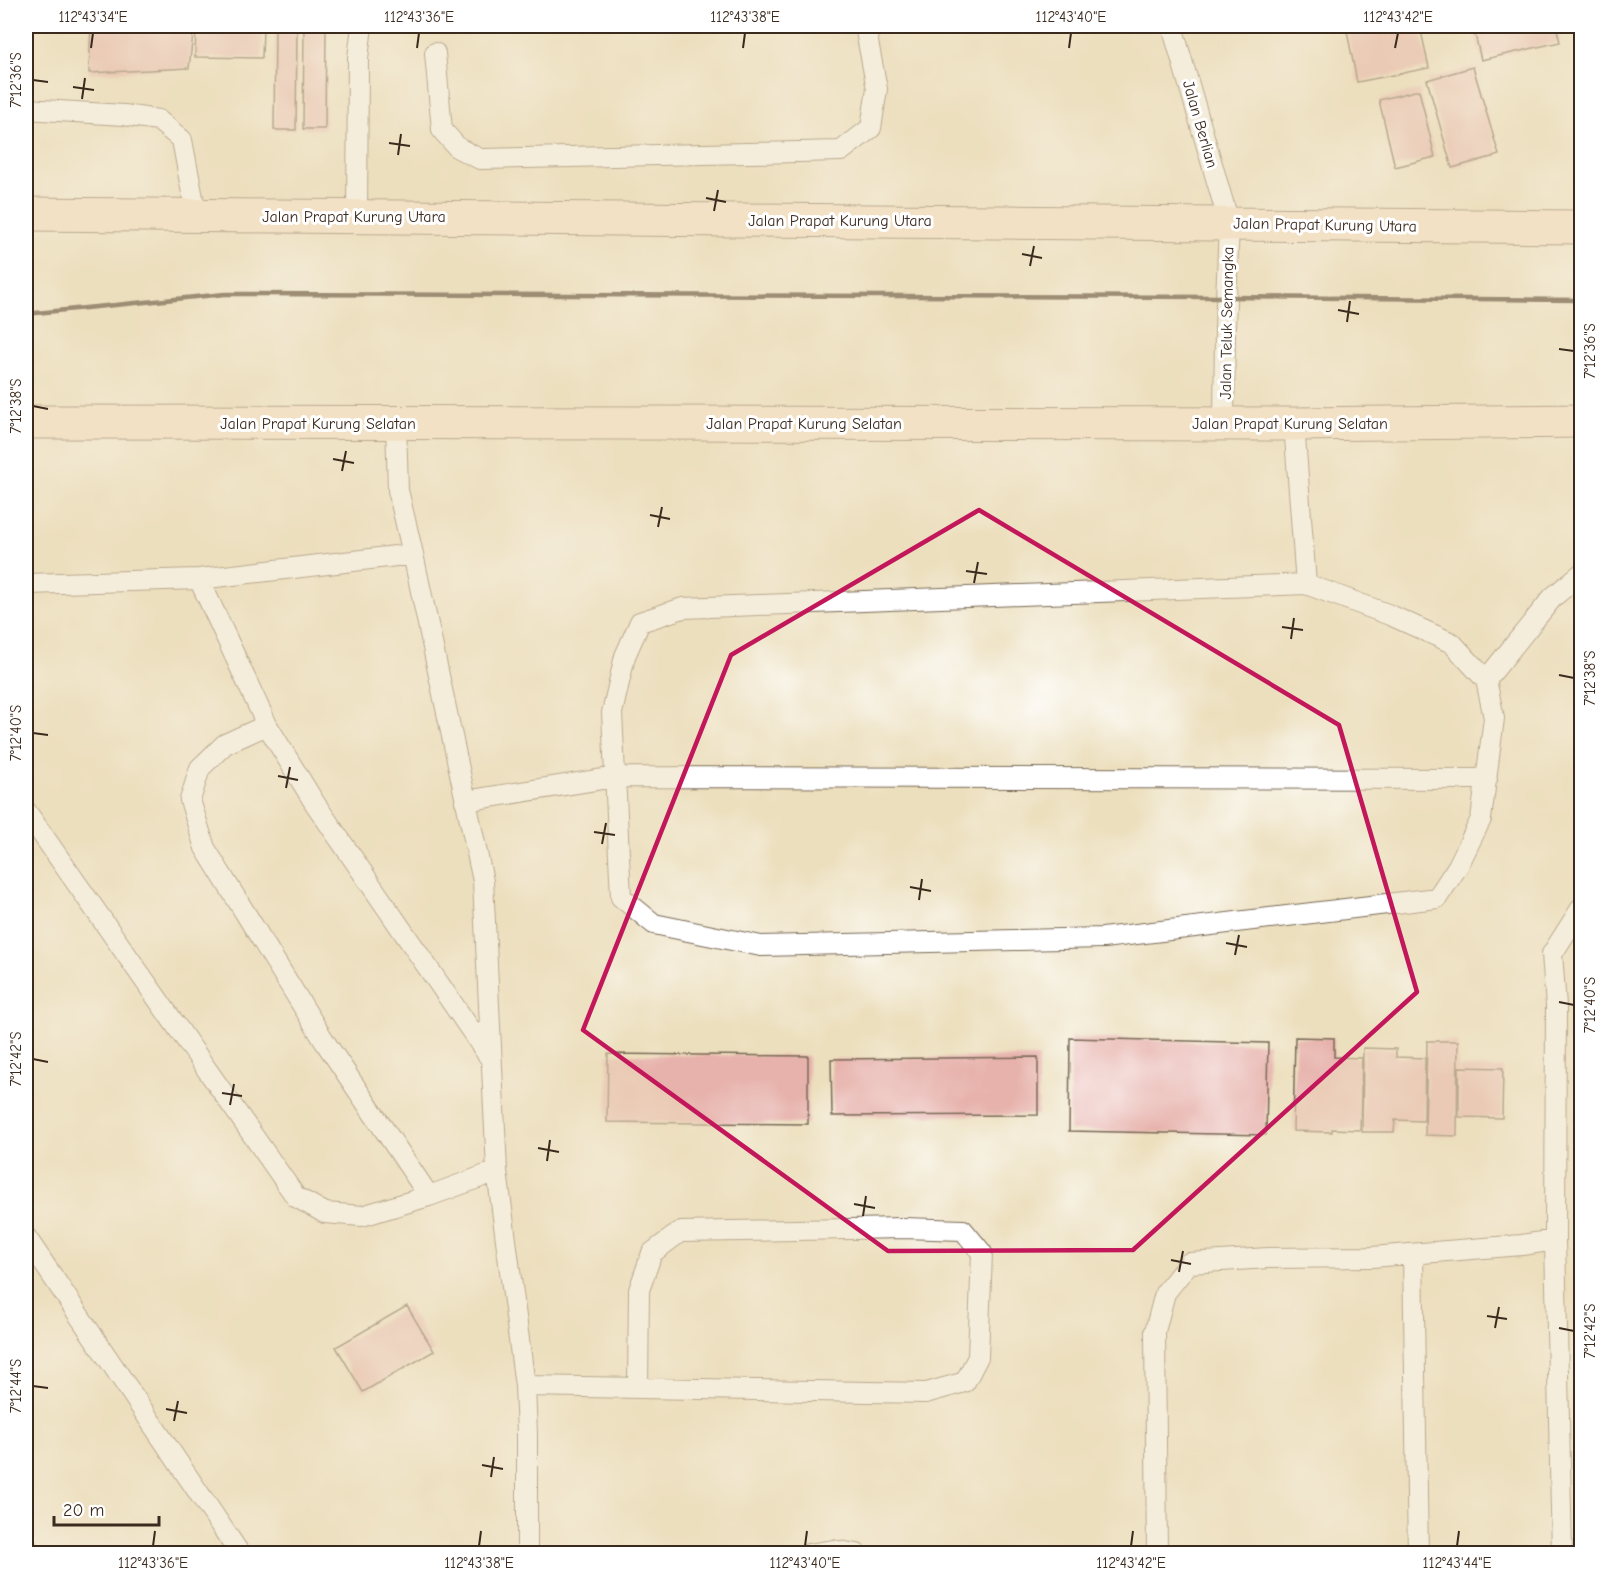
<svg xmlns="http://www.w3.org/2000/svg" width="1607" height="1579" font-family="'Comic Neue',sans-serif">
<rect width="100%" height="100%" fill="#fff"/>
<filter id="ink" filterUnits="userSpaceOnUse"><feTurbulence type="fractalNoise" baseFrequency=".0167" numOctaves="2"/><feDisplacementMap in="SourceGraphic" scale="12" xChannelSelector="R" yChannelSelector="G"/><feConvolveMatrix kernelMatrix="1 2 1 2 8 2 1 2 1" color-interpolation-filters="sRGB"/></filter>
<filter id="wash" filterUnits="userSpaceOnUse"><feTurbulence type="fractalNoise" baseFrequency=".008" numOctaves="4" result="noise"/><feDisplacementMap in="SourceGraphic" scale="24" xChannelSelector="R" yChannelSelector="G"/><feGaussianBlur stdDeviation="1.35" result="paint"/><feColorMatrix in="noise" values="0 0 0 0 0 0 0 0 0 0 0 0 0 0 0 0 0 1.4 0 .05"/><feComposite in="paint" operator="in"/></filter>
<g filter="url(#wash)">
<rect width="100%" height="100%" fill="#ecdfbd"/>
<g id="blocks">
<!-- building -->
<path fill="#e7b2ac" d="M 91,26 L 194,26 L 189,68 L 89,73 Z
M 297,26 L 296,130 L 274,130 L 275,27 Z
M 304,26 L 326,26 L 325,129 L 303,129 Z
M 1346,26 L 1420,26 L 1429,68 L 1357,82 Z
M 1473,26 L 1556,26 L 1560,42 L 1481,60 Z
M 196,27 L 263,27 L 262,58 L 195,57 Z
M 1473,67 L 1499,155 L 1452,168 L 1427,80 Z
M 1419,90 L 1435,157 L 1395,167 L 1379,100 Z
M 1295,1037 L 1334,1038 L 1334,1057 L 1362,1058 L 1360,1130 L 1332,1129 L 1332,1132 L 1293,1131 Z
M 1070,1038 L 1268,1043 L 1266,1135 L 1069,1131 Z
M 1427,1041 L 1458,1041 L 1457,1136 L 1425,1135 Z
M 1363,1048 L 1396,1049 L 1396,1057 L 1425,1058 L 1424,1121 L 1395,1120 L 1394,1132 L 1362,1132 Z
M 608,1054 L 808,1056 L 808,1124 L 607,1122 Z
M 1038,1057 L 1038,1115 L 832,1116 L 831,1059 Z
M 1459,1067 L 1503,1068 L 1502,1118 L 1459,1117 Z
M 407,1306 L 434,1351 L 363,1392 L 336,1347 Z"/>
</g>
</g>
<g filter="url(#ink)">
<use href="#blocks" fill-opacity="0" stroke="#796956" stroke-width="1.5"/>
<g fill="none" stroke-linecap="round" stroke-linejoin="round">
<defs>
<path id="lane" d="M 1172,26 L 1229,223 L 1225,328 L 1224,424
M 435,53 L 442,130 L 458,148 L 480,159 L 841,151 L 871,128 L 877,89 L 865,26
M 26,109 L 124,115 L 158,120 L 182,140 L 196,214
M 357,216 L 358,58 L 362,26
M 1294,424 L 1306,584
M 413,554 L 483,881 L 497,1171 L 525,1386 L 527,1434 L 527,1554
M 199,579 L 267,725 L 314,802 L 490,1058
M 26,584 L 199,579 L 413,554 L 398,490 L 396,423
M 1306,584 L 1390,615 L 1452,643 L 1486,680 L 1494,718 L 1481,819 L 1458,866 L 1437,898 L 1103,938 L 761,946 L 654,924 L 621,897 L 612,713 L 625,656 L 640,622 L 683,608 Z
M 1486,680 L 1553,597 L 1582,573
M 267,725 L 225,744 L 200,768 L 190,800 L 205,848 L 325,1042 L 429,1196
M 465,801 L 615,777 L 1487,779
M 26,811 L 296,1197 L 325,1213 L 362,1216 L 429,1196 L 497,1171
M 26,1237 L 240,1554
M 1555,1240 L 1562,1554
M 1413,1254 L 1418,1554
M 525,1386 L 926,1393 L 965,1382 L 978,1357 L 982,1253 L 963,1230 L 904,1228 L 680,1232 L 652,1253 L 639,1290 L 638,1388
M 26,1546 L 30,1554
M 833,1550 L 857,1554
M 808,1554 L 833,1550 L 833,1554
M 1157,1554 L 1155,1331 L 1165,1293 L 1189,1263 L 1268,1258 L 1372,1257 L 1522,1245 L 1555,1240 L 1556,1006 L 1552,954 L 1582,907"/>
<path id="secondary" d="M 26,214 L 1582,227
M 26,422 L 1294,424 L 1582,421"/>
</defs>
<!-- lane casing -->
<use href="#lane" stroke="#796956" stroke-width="22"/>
<!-- secondary casing -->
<use href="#secondary" stroke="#796956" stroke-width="35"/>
<!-- lane -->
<use href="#lane" stroke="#fff" stroke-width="20"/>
<!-- secondary -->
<use href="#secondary" stroke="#fbe5cf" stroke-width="33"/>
<!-- rail -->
<path stroke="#3b2a1e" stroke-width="4.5" d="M 26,314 L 225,294 L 1226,297 L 1582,300"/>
</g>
</g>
<!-- marked area -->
<path d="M0 0H1607V1579H0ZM 979,510 L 1339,725 L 1417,992 L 1133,1250 L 888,1251 L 583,1030 L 731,655 Z" fill="#ecdfbd" fill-opacity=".55" fill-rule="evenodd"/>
<path fill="none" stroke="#c2185b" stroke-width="4.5" stroke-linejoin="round" d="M 979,510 L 1339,725 L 1417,992 L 1133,1250 L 888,1251 L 583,1030 L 731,655 Z"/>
<!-- ticks -->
<path fill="none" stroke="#3b2a1e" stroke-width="2" d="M 91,48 L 93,33M 417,48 L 419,33M 743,48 L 745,33M 1069,48 L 1071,33M 1395,48 L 1398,33M 33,80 L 48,82M 73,87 L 94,90M 82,99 L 85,78M 389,143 L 410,146M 398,155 L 401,134M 706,198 L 726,202M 714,211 L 718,190M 1022,254 L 1042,258M 1030,266 L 1034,246M 1338,310 L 1359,314M 1347,322 L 1350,301M 1559,349 L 1574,351M 33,406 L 48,409M 333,459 L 354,463M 342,471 L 346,451M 650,515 L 670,519M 658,527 L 662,507M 966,571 L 987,574M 974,583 L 978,562M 1282,627 L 1303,630M 1291,639 L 1294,618M 1559,675 L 1574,678M 33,733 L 48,735M 278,776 L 298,780M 286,788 L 290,767M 594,832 L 615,835M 602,844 L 606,823M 910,887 L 931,891M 919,900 L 922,879M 1226,943 L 1247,947M 1235,955 L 1239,935M 1559,1002 L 1574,1005M 33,1059 L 48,1062M 222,1093 L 242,1096M 230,1105 L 234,1084M 538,1148 L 559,1152M 547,1161 L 550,1140M 854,1204 L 875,1208M 863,1216 L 866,1196M 1171,1260 L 1191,1264M 1179,1272 L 1183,1251M 1487,1316 L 1507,1319M 1495,1328 L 1499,1307M 1559,1328 L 1574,1331M 33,1386 L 48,1388M 166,1409 L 187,1413M 174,1421 L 178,1401M 482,1465 L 503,1469M 491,1477 L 494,1457M 153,1546 L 155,1531M 479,1546 L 481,1531M 805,1546 L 807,1531M 1131,1546 L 1133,1531M 1457,1546 L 1459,1531"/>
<g text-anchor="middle" stroke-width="6" stroke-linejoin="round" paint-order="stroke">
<!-- street labels -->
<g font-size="16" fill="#3b2a1e" stroke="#fff">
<text transform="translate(1201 124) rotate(74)" y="6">Jalan Berlian</text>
<text x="354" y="222">Jalan Prapat Kurung Utara</text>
<text x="840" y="226">Jalan Prapat Kurung Utara</text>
<text transform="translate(1325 224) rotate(1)" y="6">Jalan Prapat Kurung Utara</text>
<text transform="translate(1226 323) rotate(-89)" y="6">Jalan Teluk Semangka</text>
<text x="318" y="429">Jalan Prapat Kurung Selatan</text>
<text x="804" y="429">Jalan Prapat Kurung Selatan</text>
<text x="1290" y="429">Jalan Prapat Kurung Selatan</text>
</g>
</g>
<!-- margin -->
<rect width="1607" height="1579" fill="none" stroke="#fff" stroke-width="66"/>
<!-- scale -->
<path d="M54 1516v9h105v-9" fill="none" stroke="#3b2a1e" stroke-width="3"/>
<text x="63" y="1516" font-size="18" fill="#3b2a1e" stroke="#ffffff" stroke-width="4.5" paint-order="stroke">20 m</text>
<rect x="33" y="33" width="1541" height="1513" fill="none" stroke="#3b2a1e" stroke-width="2"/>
<g font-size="15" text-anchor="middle" fill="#3b2a1e">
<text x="93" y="22">112°43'34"E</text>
<text x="419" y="22">112°43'36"E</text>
<text x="745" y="22">112°43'38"E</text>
<text x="1071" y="22">112°43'40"E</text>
<text x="1398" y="22">112°43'42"E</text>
<text transform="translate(16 80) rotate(-90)" y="5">7°12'36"S</text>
<text transform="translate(1590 351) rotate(-90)" y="5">7°12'36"S</text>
<text transform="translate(16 406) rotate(-90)" y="5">7°12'38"S</text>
<text transform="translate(1590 678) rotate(-90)" y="5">7°12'38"S</text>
<text transform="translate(16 733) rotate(-90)" y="5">7°12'40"S</text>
<text transform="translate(1590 1005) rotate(-90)" y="5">7°12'40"S</text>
<text transform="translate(16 1059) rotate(-90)" y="5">7°12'42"S</text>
<text transform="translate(1590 1331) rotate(-90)" y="5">7°12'42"S</text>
<text transform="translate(16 1386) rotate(-90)" y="5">7°12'44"S</text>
<text x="153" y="1568">112°43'36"E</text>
<text x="479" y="1568">112°43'38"E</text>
<text x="805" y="1568">112°43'40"E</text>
<text x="1131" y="1568">112°43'42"E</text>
<text x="1457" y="1568">112°43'44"E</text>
</g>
</svg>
